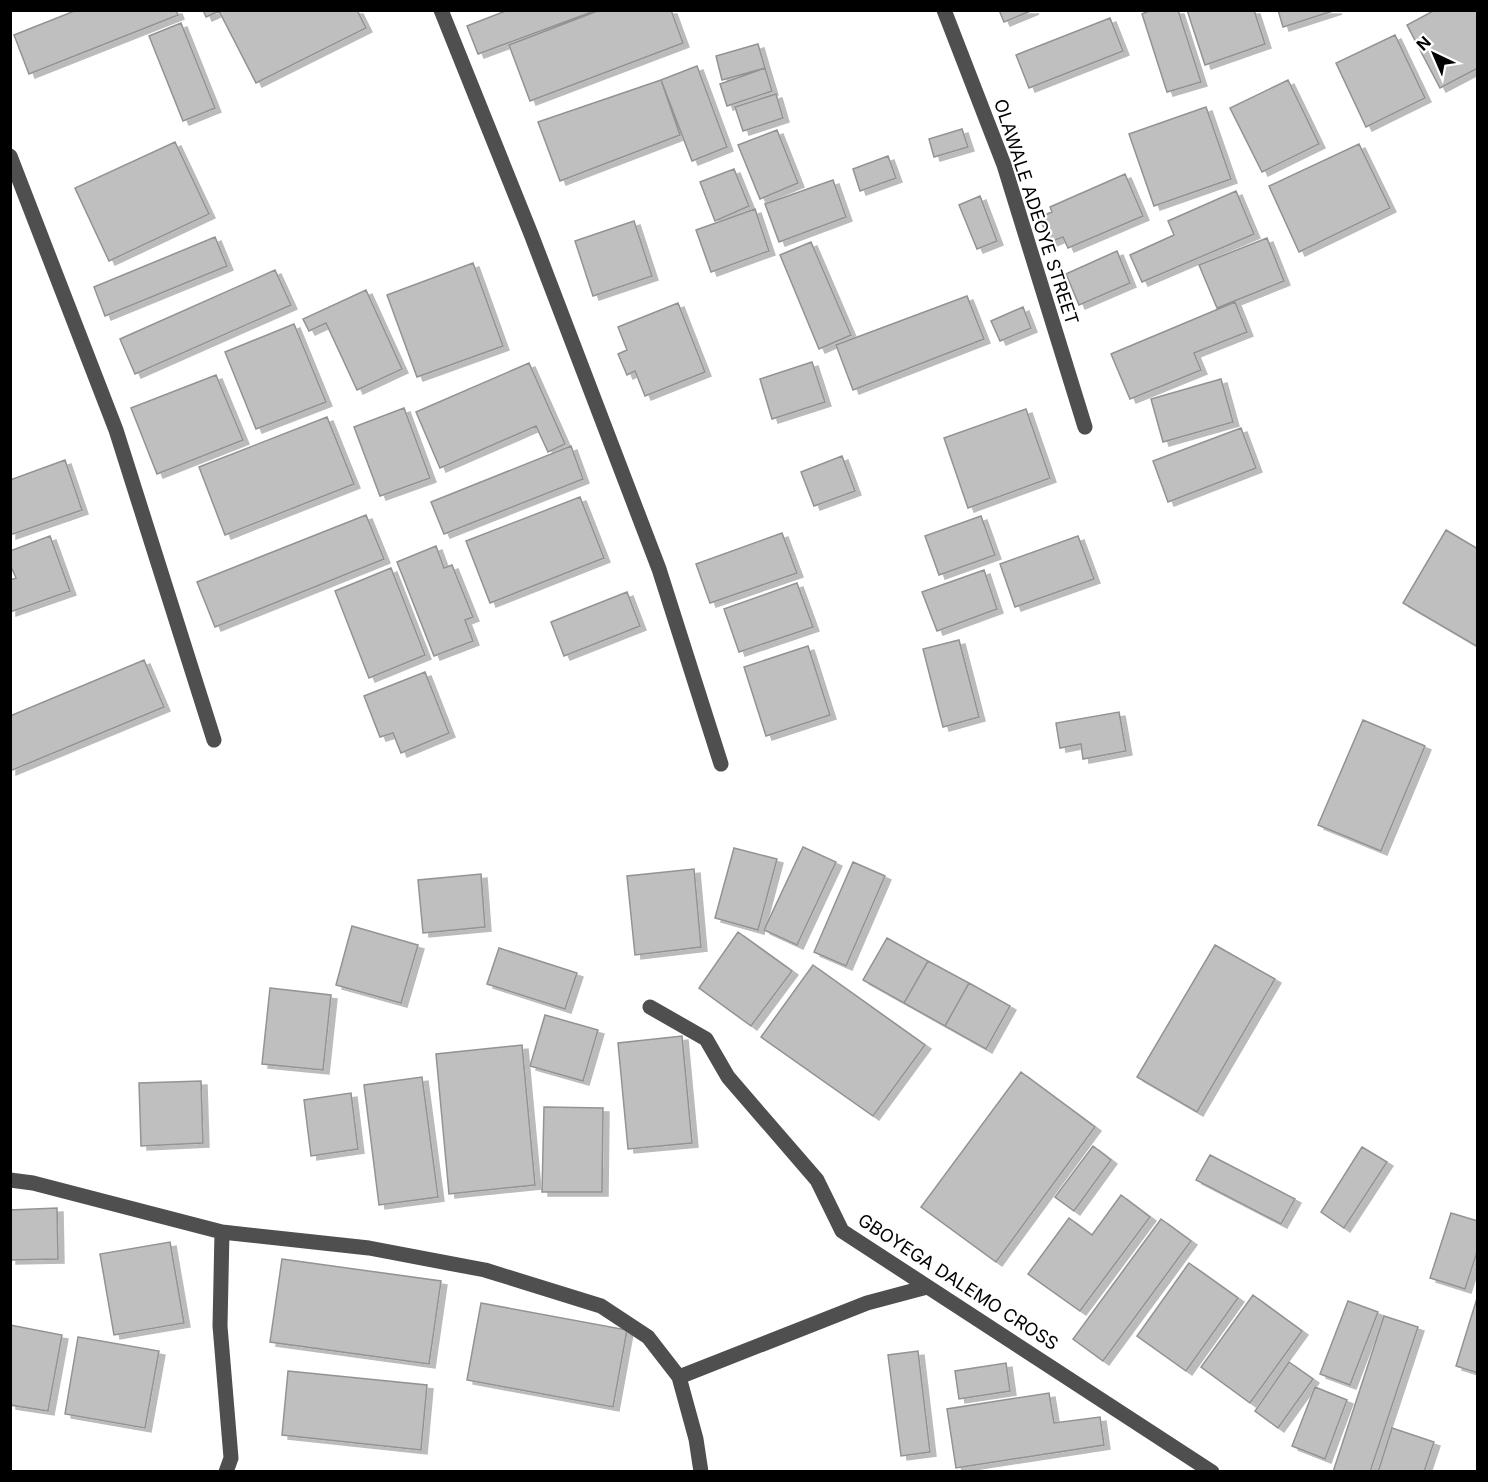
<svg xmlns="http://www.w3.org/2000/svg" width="1488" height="1482" font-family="Inter,sans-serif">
<defs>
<filter id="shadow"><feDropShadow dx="6" dy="4" stdDeviation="0" flood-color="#0004"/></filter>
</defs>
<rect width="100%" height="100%" fill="#fff"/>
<!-- building -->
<path fill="#bfbfbf" stroke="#939393" stroke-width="1.5" filter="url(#shadow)" d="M 77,10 L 176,10 L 178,15 L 29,74 L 14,35 Z
M 203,10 L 357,10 L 366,28 L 256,83 L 219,11 L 206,17 Z
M 508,10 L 597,10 L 478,54 L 467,26 Z
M 600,10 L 671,10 L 683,43 L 530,101 L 509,45 Z
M 999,10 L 1033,10 L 1004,22 Z
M 1151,10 L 1178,10 L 1201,82 L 1167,92 L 1142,14 Z
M 1187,10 L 1254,10 L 1265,44 L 1205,65 Z
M 1278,10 L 1336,10 L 1283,27 Z
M 1435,10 L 1478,10 L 1478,68 L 1440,88 L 1407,25 Z
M 1110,18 L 1123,51 L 1029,88 L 1016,55 Z
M 181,23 L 215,108 L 183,121 L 149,36 Z
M 1395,35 L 1425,98 L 1366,127 L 1336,63 Z
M 758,44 L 765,68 L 722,80 L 716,56 Z
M 697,66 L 727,147 L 692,161 L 661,80 Z
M 765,68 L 772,91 L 727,106 L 720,84 Z
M 661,80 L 680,135 L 560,181 L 538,122 Z
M 1288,80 L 1319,144 L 1262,172 L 1230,108 Z
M 776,94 L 783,118 L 743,131 L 735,107 Z
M 1206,107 L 1231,179 L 1154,206 L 1129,134 Z
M 962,129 L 968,147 L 934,157 L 929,139 Z
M 777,130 L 798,183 L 760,199 L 738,145 Z
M 175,142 L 209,214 L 109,261 L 75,188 Z
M 1359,144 L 1390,208 L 1299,252 L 1269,186 Z
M 888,156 L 896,178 L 860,191 L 853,169 Z
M 734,169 L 749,206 L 715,221 L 700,182 Z
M 1125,174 L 1143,216 L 1068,248 L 1063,237 L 1050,242 L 1039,217 L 1052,212 L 1050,207 Z
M 833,180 L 846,217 L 779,242 L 765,204 Z
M 1236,191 L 1254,234 L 1142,282 L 1130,255 L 1174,235 L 1168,221 Z
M 980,196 L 997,241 L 977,249 L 959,205 Z
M 755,209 L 769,251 L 711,272 L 696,230 Z
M 634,221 L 652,276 L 593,296 L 575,241 Z
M 215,237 L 227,266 L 105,316 L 94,287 Z
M 1267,238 L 1284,281 L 1217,308 L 1199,265 Z
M 811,242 L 851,335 L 819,349 L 780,255 Z
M 1117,251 L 1130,283 L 1079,305 L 1066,274 Z
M 473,263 L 503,346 L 417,377 L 387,295 Z
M 275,270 L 291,305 L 135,374 L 120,339 Z
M 366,290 L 402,369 L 357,390 L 326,323 L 309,331 L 303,319 Z
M 967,296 L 984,339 L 853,390 L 836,345 Z
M 1235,302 L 1247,332 L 1194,353 L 1201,370 L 1130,399 L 1111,354 Z
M 678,303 L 705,372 L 645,396 L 635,371 L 627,375 L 618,354 L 627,350 L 618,327 Z
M 1023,307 L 1031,328 L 1000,341 L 991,321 Z
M 294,324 L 326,402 L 256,429 L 225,352 Z
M 812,362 L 825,402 L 772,419 L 760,379 Z
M 529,363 L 565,444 L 548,452 L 536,426 L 440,468 L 416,412 Z
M 216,375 L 243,440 L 157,474 L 131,408 Z
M 1221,379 L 1233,422 L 1163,442 L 1151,399 Z
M 404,408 L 430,478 L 380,496 L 354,427 Z
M 1026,409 L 1050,478 L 968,508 L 944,438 Z
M 327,417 L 354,484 L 225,535 L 199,467 Z
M 1241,428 L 1256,468 L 1168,502 L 1153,461 Z
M 571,446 L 583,479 L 444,534 L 431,502 Z
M 842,456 L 855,491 L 814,506 L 801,472 Z
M 65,460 L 82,510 L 10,535 L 10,480 Z
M 580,497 L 604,558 L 490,603 L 466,541 Z
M 366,515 L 384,559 L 215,627 L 197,582 Z
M 981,516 L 995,555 L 939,575 L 925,536 Z
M 1446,530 L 1478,549 L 1478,647 L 1403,603 Z
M 782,533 L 797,573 L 710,603 L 696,564 Z
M 50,536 L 70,591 L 10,612 L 10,580 L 16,578 L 10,564 L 10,551 Z
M 1078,536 L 1094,579 L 1015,607 L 1000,564 Z
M 436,546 L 444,568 L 452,565 L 473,617 L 465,620 L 473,641 L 434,656 L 397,562 Z
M 391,568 L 425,655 L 369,678 L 335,591 Z
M 984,570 L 997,609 L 937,631 L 922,592 Z
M 797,583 L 813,627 L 739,652 L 724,609 Z
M 627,592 L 640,626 L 564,656 L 551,622 Z
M 959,640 L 979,717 L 943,727 L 923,649 Z
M 808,646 L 830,715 L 766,736 L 744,667 Z
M 144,660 L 164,707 L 10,771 L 10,716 Z
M 425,672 L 449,733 L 401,753 L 393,733 L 380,737 L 364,696 Z
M 1119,712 L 1126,751 L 1083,759 L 1081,744 L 1060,748 L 1056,723 Z
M 1363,720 L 1425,746 L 1381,851 L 1318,825 Z
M 803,847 L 836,862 L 797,945 L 764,930 Z
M 734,848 L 777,859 L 758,930 L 715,918 Z
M 853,862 L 885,876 L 846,966 L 814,952 Z
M 694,869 L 701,947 L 635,955 L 627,876 Z
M 481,874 L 485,927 L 423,933 L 418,880 Z
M 352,926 L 418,945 L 401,1003 L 336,985 Z
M 738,932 L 792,971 L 751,1026 L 699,988 Z
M 887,938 L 928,961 L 904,1003 L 863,980 Z
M 1215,945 L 1275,979 L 1197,1112 L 1137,1077 Z
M 499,948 L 577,973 L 565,1009 L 487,984 Z
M 928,961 L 969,983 L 945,1026 L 904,1003 Z
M 813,965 L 925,1045 L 873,1116 L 761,1037 Z
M 969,983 L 1010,1006 L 986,1049 L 945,1026 Z
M 270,988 L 331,995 L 323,1070 L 262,1064 Z
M 545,1015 L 598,1030 L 583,1081 L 530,1066 Z
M 682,1036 L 692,1143 L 628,1149 L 618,1043 Z
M 522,1045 L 535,1185 L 449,1194 L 436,1054 Z
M 1021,1072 L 1095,1127 L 996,1262 L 921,1207 Z
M 422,1077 L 438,1197 L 379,1205 L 364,1085 Z
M 201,1081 L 203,1143 L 141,1146 L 139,1083 Z
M 351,1093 L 358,1149 L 311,1156 L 304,1100 Z
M 544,1107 L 603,1108 L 602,1192 L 542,1192 Z
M 1093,1146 L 1111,1160 L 1074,1211 L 1055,1197 Z
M 1362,1147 L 1387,1162 L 1344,1228 L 1321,1212 Z
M 1210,1155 L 1295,1199 L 1281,1224 L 1196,1180 Z
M 1121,1195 L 1150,1217 L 1080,1311 L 1028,1274 L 1069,1218 L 1092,1235 Z
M 57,1208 L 58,1259 L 10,1260 L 10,1210 Z
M 1451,1213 L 1478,1221 L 1478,1249 L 1465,1289 L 1430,1278 Z
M 1161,1219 L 1191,1241 L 1103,1361 L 1073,1339 Z
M 170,1242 L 184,1323 L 114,1335 L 100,1254 Z
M 282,1259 L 441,1281 L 429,1364 L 270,1342 Z
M 1189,1263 L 1238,1298 L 1186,1371 L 1137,1336 Z
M 1253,1295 L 1302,1331 L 1250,1403 L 1201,1367 Z
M 1478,1295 L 1478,1373 L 1456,1366 Z
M 1348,1301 L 1378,1312 L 1350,1385 L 1320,1374 Z
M 481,1303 L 627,1330 L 613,1407 L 467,1380 Z
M 1384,1316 L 1418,1327 L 1370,1472 L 1333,1472 Z
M 10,1325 L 62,1335 L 48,1411 L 10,1405 Z
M 78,1337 L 159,1351 L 145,1428 L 65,1414 Z
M 918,1351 L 930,1452 L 901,1456 L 888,1355 Z
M 1289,1362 L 1313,1379 L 1278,1428 L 1255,1411 Z
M 1006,1363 L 1010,1391 L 959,1399 L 955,1371 Z
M 288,1371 L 427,1385 L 421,1450 L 282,1435 Z
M 1315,1387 L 1347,1400 L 1325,1459 L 1292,1446 Z
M 1049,1393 L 1054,1423 L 1100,1417 L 1104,1445 L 956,1468 L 947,1409 Z
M 1392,1428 L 1434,1442 L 1424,1472 L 1378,1472 Z"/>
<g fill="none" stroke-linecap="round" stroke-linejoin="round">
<!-- minor -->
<path stroke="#4f4f4f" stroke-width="15" d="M 441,10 L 531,234 L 659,569 L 721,764
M 944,10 L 1004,165 L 1085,427
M 10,156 L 116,430 L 214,740
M 650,1007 L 706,1039 L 728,1077 L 817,1180 L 842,1231 L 1212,1472
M 10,1180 L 33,1183 L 222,1232 L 369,1248 L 485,1270 L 601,1306 L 648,1337 L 679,1377 L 696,1439 L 701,1472
M 222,1232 L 220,1326 L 231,1458 L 226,1472
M 679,1377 L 867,1303 L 927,1287"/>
</g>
<g text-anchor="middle" stroke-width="4.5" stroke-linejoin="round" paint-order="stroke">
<!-- street labels -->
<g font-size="18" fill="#000" stroke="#fff">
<text transform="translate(1036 212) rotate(72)" y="6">OLAWALE ADEOYE STREET</text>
<text transform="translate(958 1282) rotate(33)" y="6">GBOYEGA DALEMO CROSS</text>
</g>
</g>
<!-- border -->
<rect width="1488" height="1482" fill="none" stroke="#000000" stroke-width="24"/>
<!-- north arrow -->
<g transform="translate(1434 54) rotate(316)" stroke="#ffffff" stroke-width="4.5" paint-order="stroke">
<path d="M0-4.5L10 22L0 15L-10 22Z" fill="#000000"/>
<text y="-9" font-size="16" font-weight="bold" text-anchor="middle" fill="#000000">N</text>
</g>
</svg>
